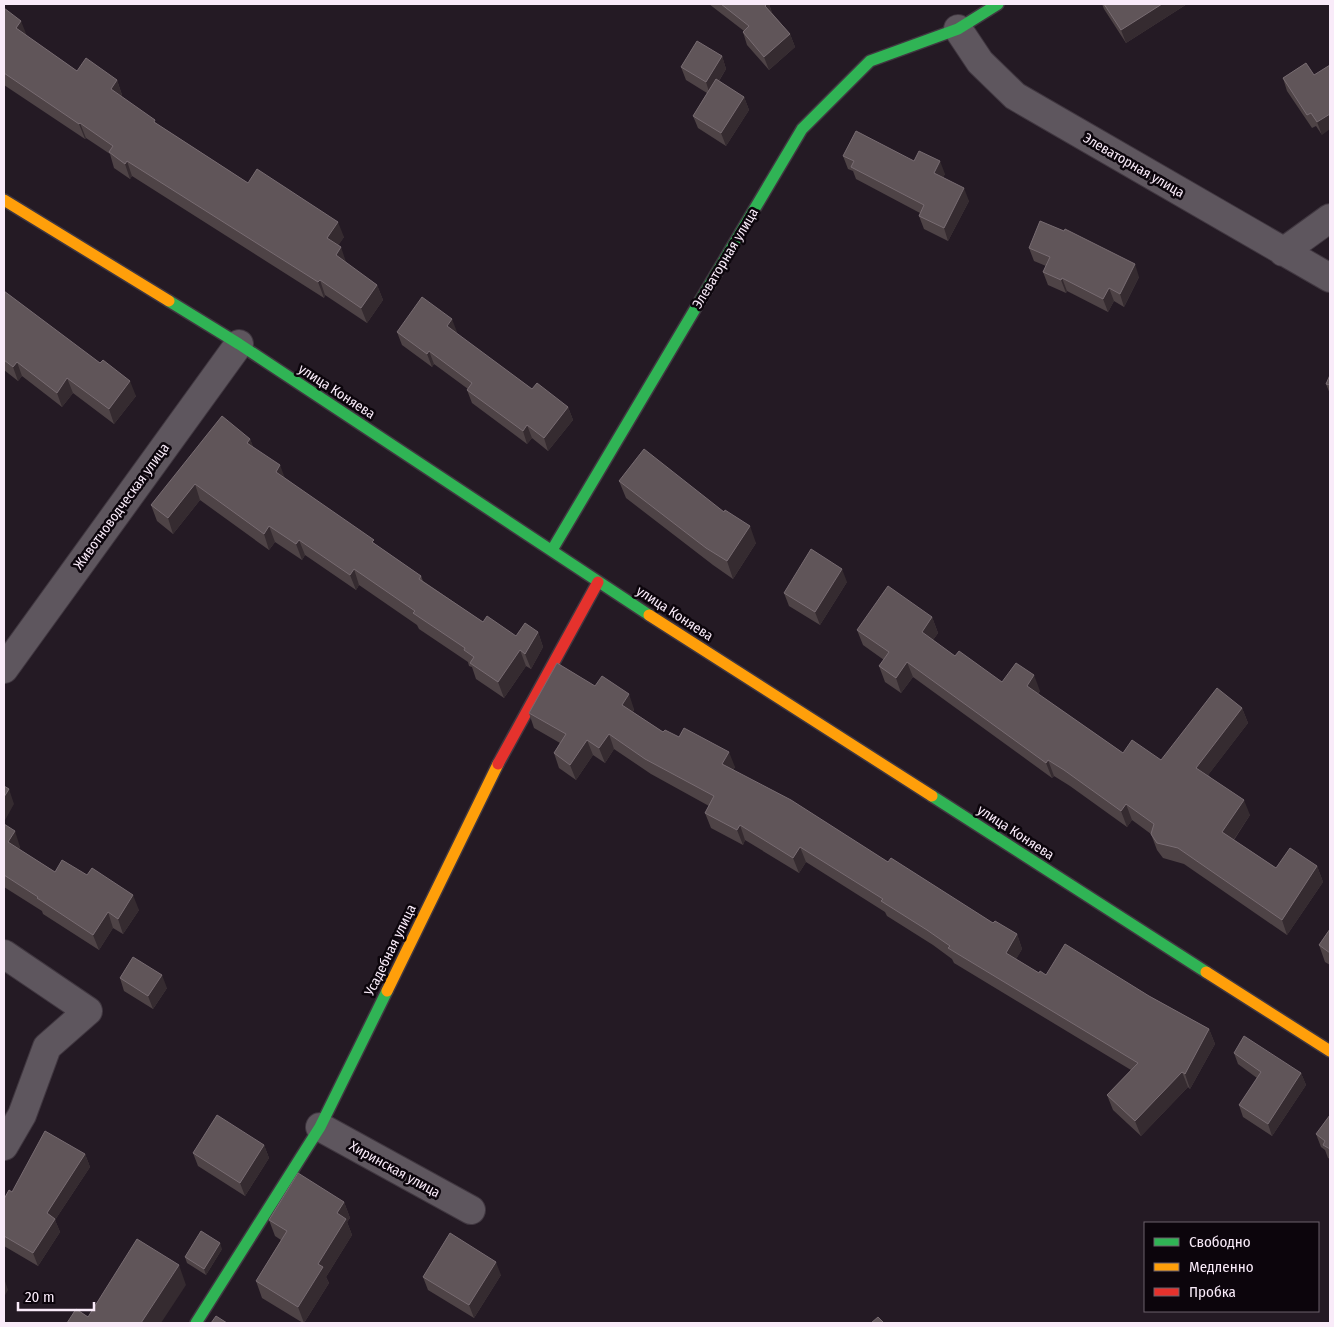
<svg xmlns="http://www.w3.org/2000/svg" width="1334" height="1327" font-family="'Fira Sans Condensed',sans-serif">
<rect width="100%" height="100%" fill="#241a24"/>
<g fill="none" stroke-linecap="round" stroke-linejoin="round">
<defs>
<path id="street" d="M 958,29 L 980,62 L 1015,96 L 1330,278
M 1283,252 L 1330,218
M 4,669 L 239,344
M 4,954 L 88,1011 L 47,1047 L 22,1115 L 4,1146
M 320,1127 L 471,1210"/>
<path id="fast" d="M 169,301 L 239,344 L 649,615
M 552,550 L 802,129 L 870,61 L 958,29 L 998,4
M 932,796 L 1206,972
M 196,1323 L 320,1127 L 387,991"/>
<path id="slow" d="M 4,200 L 169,301
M 649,615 L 932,796
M 1206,972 L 1330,1051
M 387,991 L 498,764"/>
<path id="jam" d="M 498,764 L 598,582"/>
</defs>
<!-- street casing -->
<use href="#street" stroke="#403740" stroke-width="30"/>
<!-- fast casing -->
<use href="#fast" stroke="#403740" stroke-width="14"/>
<!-- slow casing -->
<use href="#slow" stroke="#403740" stroke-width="14"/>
<!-- jam casing -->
<use href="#jam" stroke="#403740" stroke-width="14"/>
<!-- street -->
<use href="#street" stroke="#5e565e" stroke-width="28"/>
<!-- fast -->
<use href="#fast" stroke="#30b455" stroke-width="11"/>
<!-- slow -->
<use href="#slow" stroke="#ff9f0a" stroke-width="11"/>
<!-- jam -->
<use href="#jam" stroke="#e5322d" stroke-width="11"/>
</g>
<!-- wall -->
<path fill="#4e4346" d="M 709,4 L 769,4 L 772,13 L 790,34 L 795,47 L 769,70 L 747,45 L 743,32 L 744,31 Z
M 1102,4 L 1187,4 L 1126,43 L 1104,9 Z
M 4,8 L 27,36 L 77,71 L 117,80 L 122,95 L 121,96 L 157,124 L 248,183 L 344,237 L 338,245 L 346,263 L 377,285 L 383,300 L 367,323 L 325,295 L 324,298 L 132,176 L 130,179 L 114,168 L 110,154 L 86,138 L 85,139 L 4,85 Z
M 722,56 L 726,69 L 719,81 L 744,97 L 749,110 L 726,146 L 698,128 L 693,116 L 707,93 L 686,80 L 681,67 Z
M 1306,63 L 1322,135 L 1316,126 L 1312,128 L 1287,91 L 1283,78 Z
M 843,156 L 914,161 L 945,174 L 943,177 L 969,201 L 948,241 L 924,229 L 919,216 L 920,213 L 856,179 L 853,171 L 848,169 Z
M 1029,248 L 1139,277 L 1124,307 L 1114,301 L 1108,312 L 1067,291 L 1066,293 L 1048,285 L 1043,272 L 1046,266 L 1034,261 Z
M 4,291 L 136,396 L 114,424 L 73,393 L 62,407 L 22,376 L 18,381 L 4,370 Z
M 397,332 L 457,332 L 456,333 L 532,389 L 568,407 L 573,420 L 548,451 L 532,438 L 527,444 L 472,403 L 467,390 L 468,389 L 434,364 L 432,367 L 402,345 Z
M 1330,375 L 1330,394 L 1326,384 Z
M 250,439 L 253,447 L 285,478 L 375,544 L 421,576 L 423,581 L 483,622 L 516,636 L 538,632 L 543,647 L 531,669 L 526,666 L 504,698 L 476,679 L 472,667 L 469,666 L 468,662 L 419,629 L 417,625 L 359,585 L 356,590 L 305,555 L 302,560 L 275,542 L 269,550 L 200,500 L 173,534 L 157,521 L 151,505 Z
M 619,481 L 724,512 L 756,543 L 733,579 L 713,565 L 626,498 Z
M 847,582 L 820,625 L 789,606 L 784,593 Z
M 932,617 L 938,633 L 933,640 L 955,656 L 1002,682 L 1040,691 L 1038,694 L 1123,753 L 1161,760 L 1242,708 L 1248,723 L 1208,775 L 1250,815 L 1234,840 L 1276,868 L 1317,866 L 1323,882 L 1287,935 L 1184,864 L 1163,858 L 1157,850 L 1151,834 L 1132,820 L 1127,827 L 1070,786 L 1054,776 L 1052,778 L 913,677 L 901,693 L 885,682 L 879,666 L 884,660 L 863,645 L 857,630 Z
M 595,686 L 634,709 L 633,712 L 663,732 L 735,767 L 733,770 L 888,862 L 993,923 L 1017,934 L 1022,949 L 1016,959 L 1039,973 L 1149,996 L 1209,1029 L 1215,1044 L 1190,1089 L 1188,1087 L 1141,1136 L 1113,1110 L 1107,1095 L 1131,1070 L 954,963 L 952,959 L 933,945 L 887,916 L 885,912 L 806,862 L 799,873 L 745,840 L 743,845 L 711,828 L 705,813 L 709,806 L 651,774 L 614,749 L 605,763 L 593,755 L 576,780 L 559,768 L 554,753 L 560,743 L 534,728 L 529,713 Z
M 4,824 L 20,847 L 19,849 L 55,872 L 139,910 L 123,934 L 113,928 L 99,950 L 43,914 L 42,911 L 4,887 Z
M 1330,929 L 1330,965 L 1325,962 L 1319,945 Z
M 120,978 L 167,988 L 153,1009 L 124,991 Z
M 1234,1053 L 1301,1073 L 1306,1085 L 1272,1136 L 1243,1117 L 1239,1105 L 1257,1078 L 1238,1064 Z
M 1330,1115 L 1330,1159 L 1328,1158 L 1325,1150 L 1321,1147 L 1316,1134 Z
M 264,1145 L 269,1158 L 245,1196 L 198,1166 L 193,1153 Z
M 85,1154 L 90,1167 L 55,1220 L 60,1232 L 38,1266 L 4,1246 L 4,1199 L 12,1192 Z
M 344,1202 L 350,1218 L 347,1222 L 352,1235 L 326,1277 L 329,1283 L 304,1323 L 303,1323 L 262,1298 L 256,1281 L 281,1240 L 275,1236 L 269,1220 Z
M 222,1249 L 206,1275 L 187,1263 L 185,1257 Z
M 501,1275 L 474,1318 L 428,1290 L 423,1277 Z"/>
<!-- shaded-wall -->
<path fill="#352b30" d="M 767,4 L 769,4 L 773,15 L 765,6 Z
M 1162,4 L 1187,4 L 1126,43 L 1121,30 Z
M 21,21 L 27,36 L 16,28 Z
M 790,34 L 795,47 L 769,70 L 764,57 Z
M 722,56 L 726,69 L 710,95 L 706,82 Z
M 117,80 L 122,95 L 116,104 L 111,89 Z
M 744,97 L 749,110 L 726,146 L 721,133 Z
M 1330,114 L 1330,129 L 1322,135 L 1317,122 Z
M 80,123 L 86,138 L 85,139 L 79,124 Z
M 127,161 L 132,176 L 130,179 L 125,164 Z
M 940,161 L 945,174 L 939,185 L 934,173 Z
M 964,188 L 969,201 L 948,241 L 944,228 Z
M 338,222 L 344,237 L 333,254 L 327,238 Z
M 341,247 L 346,262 L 341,270 L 336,255 Z
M 1135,264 L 1139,277 L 1124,307 L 1120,294 Z
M 1062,278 L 1067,291 L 1066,293 L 1061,280 Z
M 320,280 L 325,295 L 324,298 L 318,282 Z
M 377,285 L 383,300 L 367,323 L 361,308 Z
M 1109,288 L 1114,301 L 1108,312 L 1103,299 Z
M 452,319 L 457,332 L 451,339 L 447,326 Z
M 429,351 L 434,364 L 432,367 L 427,354 Z
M 17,362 L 22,376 L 18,381 L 13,367 Z
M 67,378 L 73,393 L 62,407 L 57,393 Z
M 130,381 L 136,396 L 114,424 L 109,409 Z
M 568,407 L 573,420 L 548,451 L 544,438 Z
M 527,425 L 532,438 L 527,444 L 523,431 Z
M 250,439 L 256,454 L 247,443 Z
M 280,465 L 286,481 L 276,472 Z
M 195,484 L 200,500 L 173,534 L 168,518 Z
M 269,526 L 275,542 L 269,550 L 264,534 Z
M 750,526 L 756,543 L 733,579 L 727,561 Z
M 299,540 L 305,555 L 302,560 L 296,544 Z
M 354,569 L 359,585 L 356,590 L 350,575 Z
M 842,569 L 847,582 L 820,625 L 815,612 Z
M 932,617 L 938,633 L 927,648 L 922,632 Z
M 538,632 L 543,647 L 531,669 L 525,654 Z
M 520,650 L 526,666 L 504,698 L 498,682 Z
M 907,662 L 913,677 L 901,693 L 896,678 Z
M 1034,675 L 1040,691 L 1032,701 L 1027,686 Z
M 629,694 L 634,709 L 628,720 L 622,705 Z
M 1242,708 L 1248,723 L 1202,783 L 1196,768 Z
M 609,734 L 614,749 L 605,763 L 599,748 Z
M 587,740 L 593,755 L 576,780 L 570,765 Z
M 729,752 L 735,767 L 728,779 L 722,764 Z
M 1048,760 L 1054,776 L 1052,778 L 1046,763 Z
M 9,789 L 14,804 L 4,822 L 4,797 Z
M 1244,800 L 1250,815 L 1228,848 L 1222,832 Z
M 1126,804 L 1132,820 L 1127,827 L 1121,811 Z
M 740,825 L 745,840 L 743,845 L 737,830 Z
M 15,831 L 20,847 L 14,857 L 8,842 Z
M 800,847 L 806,862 L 799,873 L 793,858 Z
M 1317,866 L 1323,882 L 1287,935 L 1282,920 Z
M 133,895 L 139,910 L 123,934 L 118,919 Z
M 108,912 L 113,928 L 99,950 L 93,935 Z
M 1017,934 L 1022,949 L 1011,968 L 1006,953 Z
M 162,975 L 167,988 L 153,1009 L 148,996 Z
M 1209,1029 L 1215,1044 L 1190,1089 L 1185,1074 Z
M 1182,1072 L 1188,1087 L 1141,1136 L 1135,1121 Z
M 1301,1073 L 1306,1085 L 1272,1136 L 1268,1124 Z
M 264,1145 L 269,1158 L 245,1196 L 240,1183 Z
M 85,1154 L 90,1167 L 55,1220 L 60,1232 L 38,1266 L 33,1253 L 47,1213 Z
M 344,1202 L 350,1218 L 347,1222 L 352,1235 L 326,1277 L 329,1283 L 304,1323 L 298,1307 L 318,1264 L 337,1213 Z
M 220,1243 L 222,1249 L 206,1275 L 204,1269 Z
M 496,1262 L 501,1275 L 474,1318 L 469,1305 Z
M 179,1265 L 186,1285 L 161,1323 L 141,1323 Z
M 4,1278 L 8,1290 L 4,1297 Z"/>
<!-- building -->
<path fill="#605559" stroke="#786c72" d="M 721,4 L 767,4 L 765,6 L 790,34 L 764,57 L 743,32 L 749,26 Z
M 1104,4 L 1162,4 L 1121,30 Z
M 4,8 L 21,21 L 16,28 L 77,71 L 86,58 L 117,80 L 111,89 L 155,120 L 154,122 L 248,183 L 257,169 L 338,222 L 327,238 L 341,247 L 336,255 L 377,285 L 361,308 L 320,280 L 318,282 L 127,161 L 125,164 L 109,152 L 113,146 L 80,123 L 79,124 L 4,73 Z
M 697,41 L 722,56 L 706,82 L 681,67 Z
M 1306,63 L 1314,75 L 1330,65 L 1330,114 L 1317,122 L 1311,113 L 1307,115 L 1283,78 Z
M 716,79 L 744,97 L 721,133 L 693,116 Z
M 856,131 L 914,161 L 919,151 L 940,161 L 934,173 L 964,188 L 944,228 L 919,216 L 924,205 L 851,167 L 854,161 L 843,156 Z
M 1040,221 L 1064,231 L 1065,229 L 1135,264 L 1120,294 L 1109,288 L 1103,299 L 1062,278 L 1061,280 L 1043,272 L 1050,257 L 1029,248 Z
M 4,291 L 100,363 L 103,360 L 130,381 L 109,409 L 67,378 L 57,393 L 17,362 L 13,367 L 4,360 Z
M 422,297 L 452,319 L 447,326 L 532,389 L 537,383 L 568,407 L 544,438 L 527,425 L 523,431 L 467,390 L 472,383 L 429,351 L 427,354 L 397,332 Z
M 1330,375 L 1330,385 L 1326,384 Z
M 222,416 L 250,439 L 247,443 L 280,465 L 276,472 L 374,540 L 372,542 L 421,576 L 419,579 L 483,622 L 487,616 L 516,636 L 525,623 L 538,632 L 525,654 L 520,650 L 498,682 L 470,663 L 474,657 L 464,650 L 465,648 L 413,613 L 415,611 L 354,569 L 350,575 L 299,540 L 296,544 L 269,526 L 264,534 L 195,484 L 168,518 L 151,505 Z
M 644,449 L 724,512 L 725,510 L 750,526 L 727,561 L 706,548 L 619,481 Z
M 811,549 L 842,569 L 815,612 L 784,593 Z
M 888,586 L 932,617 L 922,632 L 955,656 L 959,651 L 1002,682 L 1016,663 L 1034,675 L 1027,686 L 1123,753 L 1132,740 L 1161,760 L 1217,688 L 1242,708 L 1196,768 L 1244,800 L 1222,832 L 1276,868 L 1290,848 L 1317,866 L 1282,920 L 1178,848 L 1157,843 L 1151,834 L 1154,824 L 1126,804 L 1121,811 L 1064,770 L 1048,760 L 1046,763 L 907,662 L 896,678 L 879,666 L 889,652 L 857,630 Z
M 557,663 L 595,686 L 602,676 L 629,694 L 622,705 L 663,732 L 665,730 L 679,737 L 684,728 L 729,752 L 722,764 L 791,800 L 888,862 L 891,858 L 993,923 L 995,921 L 1017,934 L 1006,953 L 1039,973 L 1040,971 L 1046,975 L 1065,944 L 1149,996 L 1209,1029 L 1185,1074 L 1182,1072 L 1135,1121 L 1107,1095 L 1138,1063 L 948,948 L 950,946 L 927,930 L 881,901 L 883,899 L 800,847 L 793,858 L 740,825 L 737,830 L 705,813 L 714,796 L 645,759 L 609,734 L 599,748 L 587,740 L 570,765 L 554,753 L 566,734 L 529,713 Z
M 4,786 L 9,789 L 4,797 Z
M 4,824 L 15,831 L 8,842 L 55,872 L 62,860 L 87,875 L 92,868 L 133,895 L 118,919 L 108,912 L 93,935 L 37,898 L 38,897 L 4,875 Z
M 1330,929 L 1330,953 L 1319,945 Z
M 133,957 L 162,975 L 148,996 L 120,978 Z
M 1244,1036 L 1301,1073 L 1268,1124 L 1239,1105 L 1261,1072 L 1234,1053 Z
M 217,1115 L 264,1145 L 240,1183 L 193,1153 Z
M 1330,1115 L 1330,1149 L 1323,1145 L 1325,1141 L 1316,1134 Z
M 45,1131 L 85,1154 L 47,1213 L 55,1219 L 33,1253 L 4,1236 L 4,1199 L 9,1190 L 12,1192 Z
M 298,1173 L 344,1202 L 337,1213 L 346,1219 L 318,1264 L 323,1267 L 298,1307 L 256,1281 L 287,1231 L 269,1220 Z
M 201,1231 L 220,1243 L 204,1269 L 185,1257 Z
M 450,1233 L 496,1262 L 469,1305 L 423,1277 Z
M 137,1239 L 179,1265 L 141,1323 L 67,1323 L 76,1309 L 88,1317 Z
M 216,1316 L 227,1323 L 211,1323 Z
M 878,1317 L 884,1323 L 871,1323 Z"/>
<g text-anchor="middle" stroke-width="5" stroke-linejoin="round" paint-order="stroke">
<!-- street labels -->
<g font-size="14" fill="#f9ebf9" stroke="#0c050c">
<text transform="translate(1134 165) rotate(30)" y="5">Элеваторная улица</text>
<text transform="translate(725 258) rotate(-59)" y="5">Элеваторная улица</text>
<text transform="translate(337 391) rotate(33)" y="5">улица Коняева</text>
<text transform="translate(121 506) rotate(-54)" y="5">Животноводческая улица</text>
<text transform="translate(675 613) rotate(33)" y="5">улица Коняева</text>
<text transform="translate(1016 832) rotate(33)" y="5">улица Коняева</text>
<text transform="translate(390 950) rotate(-64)" y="5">Усадебная улица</text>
<text transform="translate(395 1169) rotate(29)" y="5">Хиринская улица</text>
</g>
</g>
<!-- border -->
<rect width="1334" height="1327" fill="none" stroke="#f9ebf9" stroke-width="10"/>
<!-- legend -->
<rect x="1144" y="1222" width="175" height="90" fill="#0c050c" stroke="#6b616b"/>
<rect x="1154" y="1238" width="25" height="8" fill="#30b455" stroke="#6b616b"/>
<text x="1189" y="1247" font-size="15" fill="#f9ebf9">Свободно</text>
<rect x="1154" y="1263" width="25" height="8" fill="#ff9f0a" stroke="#6b616b"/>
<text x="1189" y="1272" font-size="15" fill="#f9ebf9">Медленно</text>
<rect x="1154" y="1288" width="25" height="8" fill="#e5322d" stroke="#6b616b"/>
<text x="1189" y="1297" font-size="15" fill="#f9ebf9">Пробка</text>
<!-- scale -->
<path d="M18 1302v8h76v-8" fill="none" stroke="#f9ebf9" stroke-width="2.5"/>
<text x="25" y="1302" font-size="15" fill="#f9ebf9" stroke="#0c050c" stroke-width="4" paint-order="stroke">20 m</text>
</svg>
